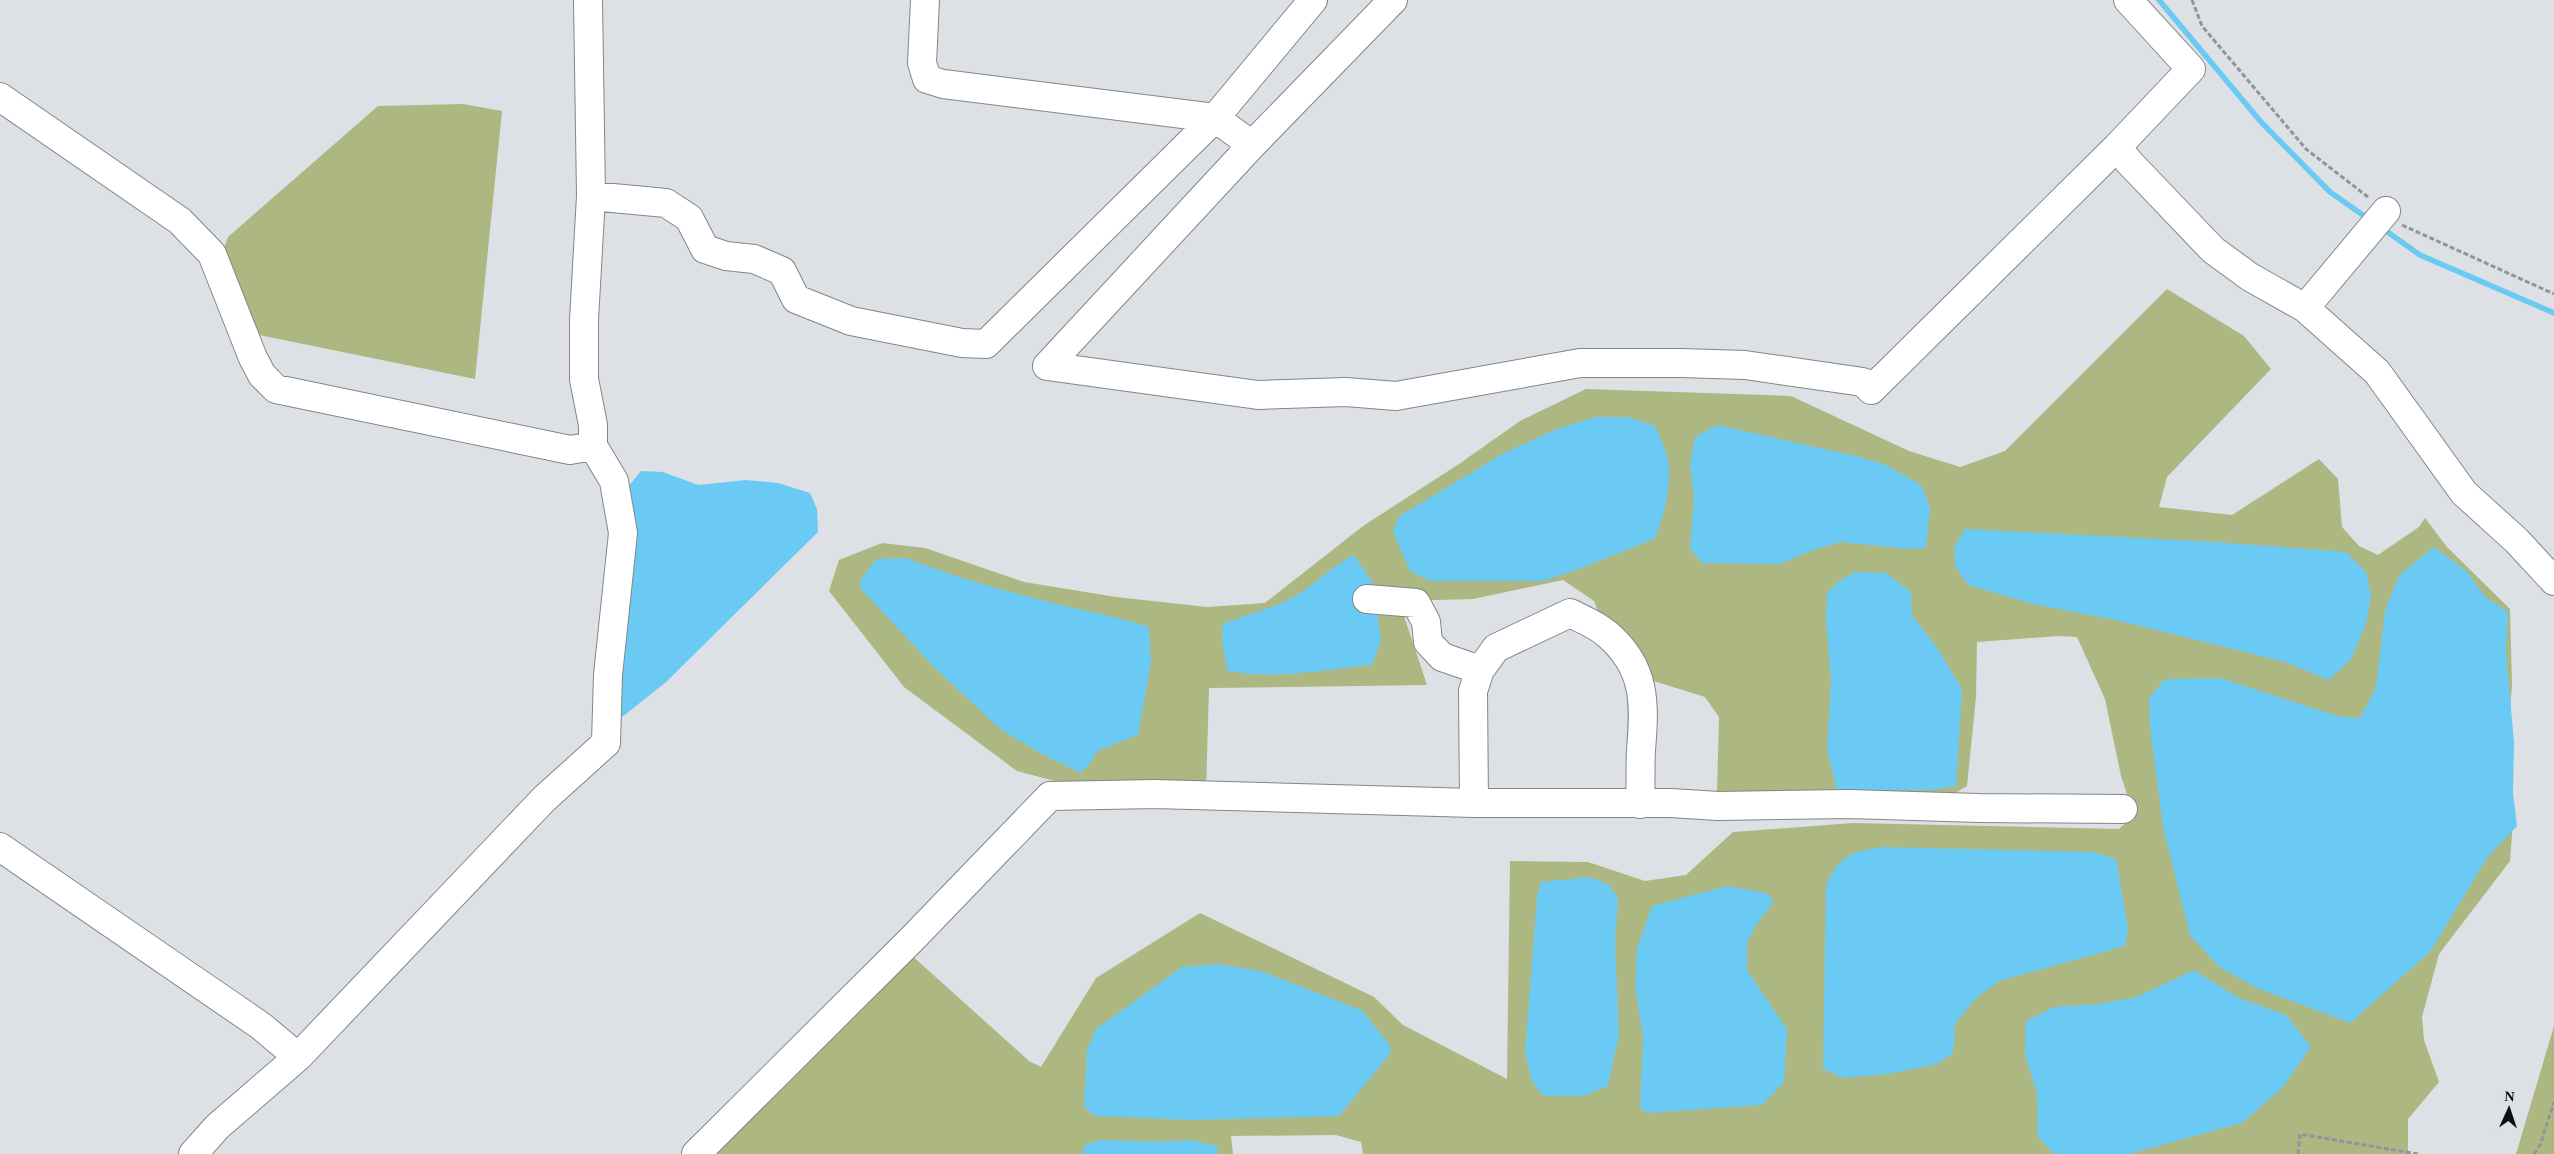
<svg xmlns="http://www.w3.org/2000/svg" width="2554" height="1154" font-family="Georgia,serif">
<rect width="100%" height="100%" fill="#dde0e4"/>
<!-- green -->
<path fill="#adb782" d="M 463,104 L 502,111 L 475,379 L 234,330 L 215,274 L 228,237 L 378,106 Z
M 2167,289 L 2244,336 L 2271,369 L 2167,477 L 2159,507 L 2232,515 L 2319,459 L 2338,479 L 2342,527 L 2359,546 L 2378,555 L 2419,527 L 2425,518 L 2447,547 L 2510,609 L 2512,685 L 2507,748 L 2514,809 L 2510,861 L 2439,954 L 2422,1017 L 2424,1040 L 2439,1082 L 2408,1119 L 2408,1154 L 1363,1154 L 1361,1142 L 1336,1135 L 1231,1136 L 1233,1154 L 697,1154 L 899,944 L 1029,1061 L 1041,1067 L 1096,978 L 1200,913 L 1374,997 L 1403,1025 L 1507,1079 L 1510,861 L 1588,862 L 1645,881 L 1686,875 L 1733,832 L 1853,823 L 2119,829 L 2134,815 L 2121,776 L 2105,699 L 2077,637 L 2059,636 L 1977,642 L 1976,697 L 1967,786 L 1950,796 L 1713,807 L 1717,791 L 1719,717 L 1705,697 L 1628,673 L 1610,643 L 1594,601 L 1563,580 L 1473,599 L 1399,601 L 1427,685 L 1209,688 L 1206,792 L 1081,788 L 1017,771 L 904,687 L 829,591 L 839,560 L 882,543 L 925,548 L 1024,582 L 1116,597 L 1207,607 L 1265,603 L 1363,526 L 1459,464 L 1520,421 L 1586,389 L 1791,396 L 1909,451 L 1960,467 L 2005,451 Z
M 2554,1026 L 2554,1154 L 2516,1154 Z"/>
<!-- water -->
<path fill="#6acaf3" d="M 1596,417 L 1628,417 L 1655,426 C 1659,436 1664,446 1667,455 C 1673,483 1665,514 1654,539 L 1579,569 L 1543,581 L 1430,581 L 1410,571 L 1393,532 L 1398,517 L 1504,453 L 1557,429 Z
M 1717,425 L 1860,457 L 1886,465 L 1921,485 L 1930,507 L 1926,548 L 1909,549 L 1841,542 L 1813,550 L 1780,564 L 1702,563 L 1690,549 L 1694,497 L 1690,465 L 1695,437 Z
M 641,471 L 663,472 L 698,485 L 746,480 L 778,483 L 810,493 L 817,509 L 818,532 L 665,683 L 612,725 L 620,497 Z
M 1965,529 L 2215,542 L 2346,552 L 2366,572 L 2371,596 L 2366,624 L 2351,659 L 2329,680 L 2285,662 L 2116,620 L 2033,604 L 1968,585 L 1955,566 L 1954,548 Z
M 2433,547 L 2466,570 L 2484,596 L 2508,612 L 2506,652 L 2514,742 L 2513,793 L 2517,826 L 2487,858 L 2430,952 L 2350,1023 L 2257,988 L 2218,966 L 2190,935 L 2163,827 L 2150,726 L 2149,698 L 2165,679 L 2220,678 L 2337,716 L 2360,718 L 2376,688 L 2385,610 L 2399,576 Z
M 1354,555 L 1373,583 L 1381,640 L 1372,665 C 1319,670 1281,680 1227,671 L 1222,639 L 1223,624 C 1243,615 1267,610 1288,600 C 1313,588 1329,567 1354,555 Z
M 906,558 C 951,576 998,589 1045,601 C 1080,610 1115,616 1149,627 L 1151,662 L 1138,735 L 1097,751 L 1091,762 L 1081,773 L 1040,753 L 1000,729 L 937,670 L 861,589 L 860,580 L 877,559 Z
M 1855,572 L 1886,573 L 1911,592 L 1912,615 L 1938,649 L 1962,689 L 1956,786 L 1931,790 L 1837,790 L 1827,749 L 1831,681 L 1826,620 L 1827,593 L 1839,581 Z
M 1883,847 L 2094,852 L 2116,859 L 2128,929 L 2125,946 L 1999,981 L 1976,998 L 1955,1024 L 1953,1053 L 1937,1064 L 1888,1074 L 1842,1078 L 1823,1068 L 1826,885 C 1841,854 1850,852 1883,847 Z
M 1589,877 L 1608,884 L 1618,897 L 1615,941 L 1619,1034 L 1608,1086 L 1584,1096 L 1543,1096 L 1532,1081 L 1525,1053 L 1537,897 L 1541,882 Z
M 1727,886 L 1766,893 L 1774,901 L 1756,925 L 1747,943 L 1747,970 L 1787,1029 L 1784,1082 L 1762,1105 L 1647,1113 L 1640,1108 L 1643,1038 L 1635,986 L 1637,948 L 1652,906 Z
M 1218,964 L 1261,971 L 1363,1011 L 1391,1047 L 1389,1055 L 1339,1116 L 1195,1120 L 1094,1116 L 1084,1106 L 1087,1050 L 1096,1029 L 1182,967 Z
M 2194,970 L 2239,998 L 2286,1015 L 2311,1047 L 2282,1088 L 2242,1123 L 2129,1154 L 2054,1154 L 2038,1137 L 2037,1093 L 2025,1055 L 2026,1021 L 2054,1007 L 2098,1004 L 2134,998 Z
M 1101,1140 L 1161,1142 L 1191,1140 L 1217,1146 L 1218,1154 L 1081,1154 L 1086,1144 Z"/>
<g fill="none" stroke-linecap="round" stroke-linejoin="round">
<!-- stream -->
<path stroke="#6acaf3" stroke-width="5.5" d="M 2159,0 L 2261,122 L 2330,192 L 2370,220
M 2382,228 L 2420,255 L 2554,313"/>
<defs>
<path id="minor" d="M 1313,0 L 1215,118 L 1252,145 L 1393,0
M 0,97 L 180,221 L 212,254 L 253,358 L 262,375 L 276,389 L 570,450 L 593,446 L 593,425 L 584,379 L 584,320 L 591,196 L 588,0
M 1252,145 L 1047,366 L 1258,395 L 1346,392 L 1396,396 L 1580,363 L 1681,363 L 1745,365 L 1863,382 L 1871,390 L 2117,147 L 2191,69 L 2128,0
M 2117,147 L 2129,162 L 2213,250 L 2250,277 L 2305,308 L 2377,372 L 2464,493 L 2517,541 L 2554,581
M 591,196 L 666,203 L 689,218 L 705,249 L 726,256 L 754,259 L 782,271 L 796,299 L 851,321 L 962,343 L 986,344 L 1215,118 L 943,84 L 927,79 L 922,63 L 925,0
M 2305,308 L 2386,211
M 1367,599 L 1416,603 L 1426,622 L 1428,642 L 1442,657 L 1480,670
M 1474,803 L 1473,691 L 1480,670 L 1496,648 L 1570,613 C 1582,619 1597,625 1607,634 C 1646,667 1645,703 1641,750 C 1640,768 1641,786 1640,804
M 0,847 L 261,1026 L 298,1057
M 193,1154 L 217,1127 L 298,1057 L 544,799 L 606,743 L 608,675 L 623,533 L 614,481 L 593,446
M 696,1154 L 913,938 L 1050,796 L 1155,794 L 1474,803 L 1671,803 L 1718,806 L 1849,804 L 1979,808 L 2123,809"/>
</defs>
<!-- minor casing -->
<use href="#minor" stroke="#828689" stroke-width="30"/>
<!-- path -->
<path stroke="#929597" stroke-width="3" stroke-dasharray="5 2.5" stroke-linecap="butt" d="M 2192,0 L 2202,26 L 2306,149 L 2368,197
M 2402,225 L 2554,294
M 2298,1154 L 2300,1134 L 2418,1154
M 2534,1154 L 2540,1145 L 2554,1102"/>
<!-- minor -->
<use href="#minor" stroke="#fff" stroke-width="28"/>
</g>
<!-- north arrow -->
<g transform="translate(2509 1109) rotate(3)" stroke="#dde0e4" stroke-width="4" paint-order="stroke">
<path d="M0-4L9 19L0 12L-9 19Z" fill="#0d0e0f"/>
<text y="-8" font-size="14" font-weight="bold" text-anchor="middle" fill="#0d0e0f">N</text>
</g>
</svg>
